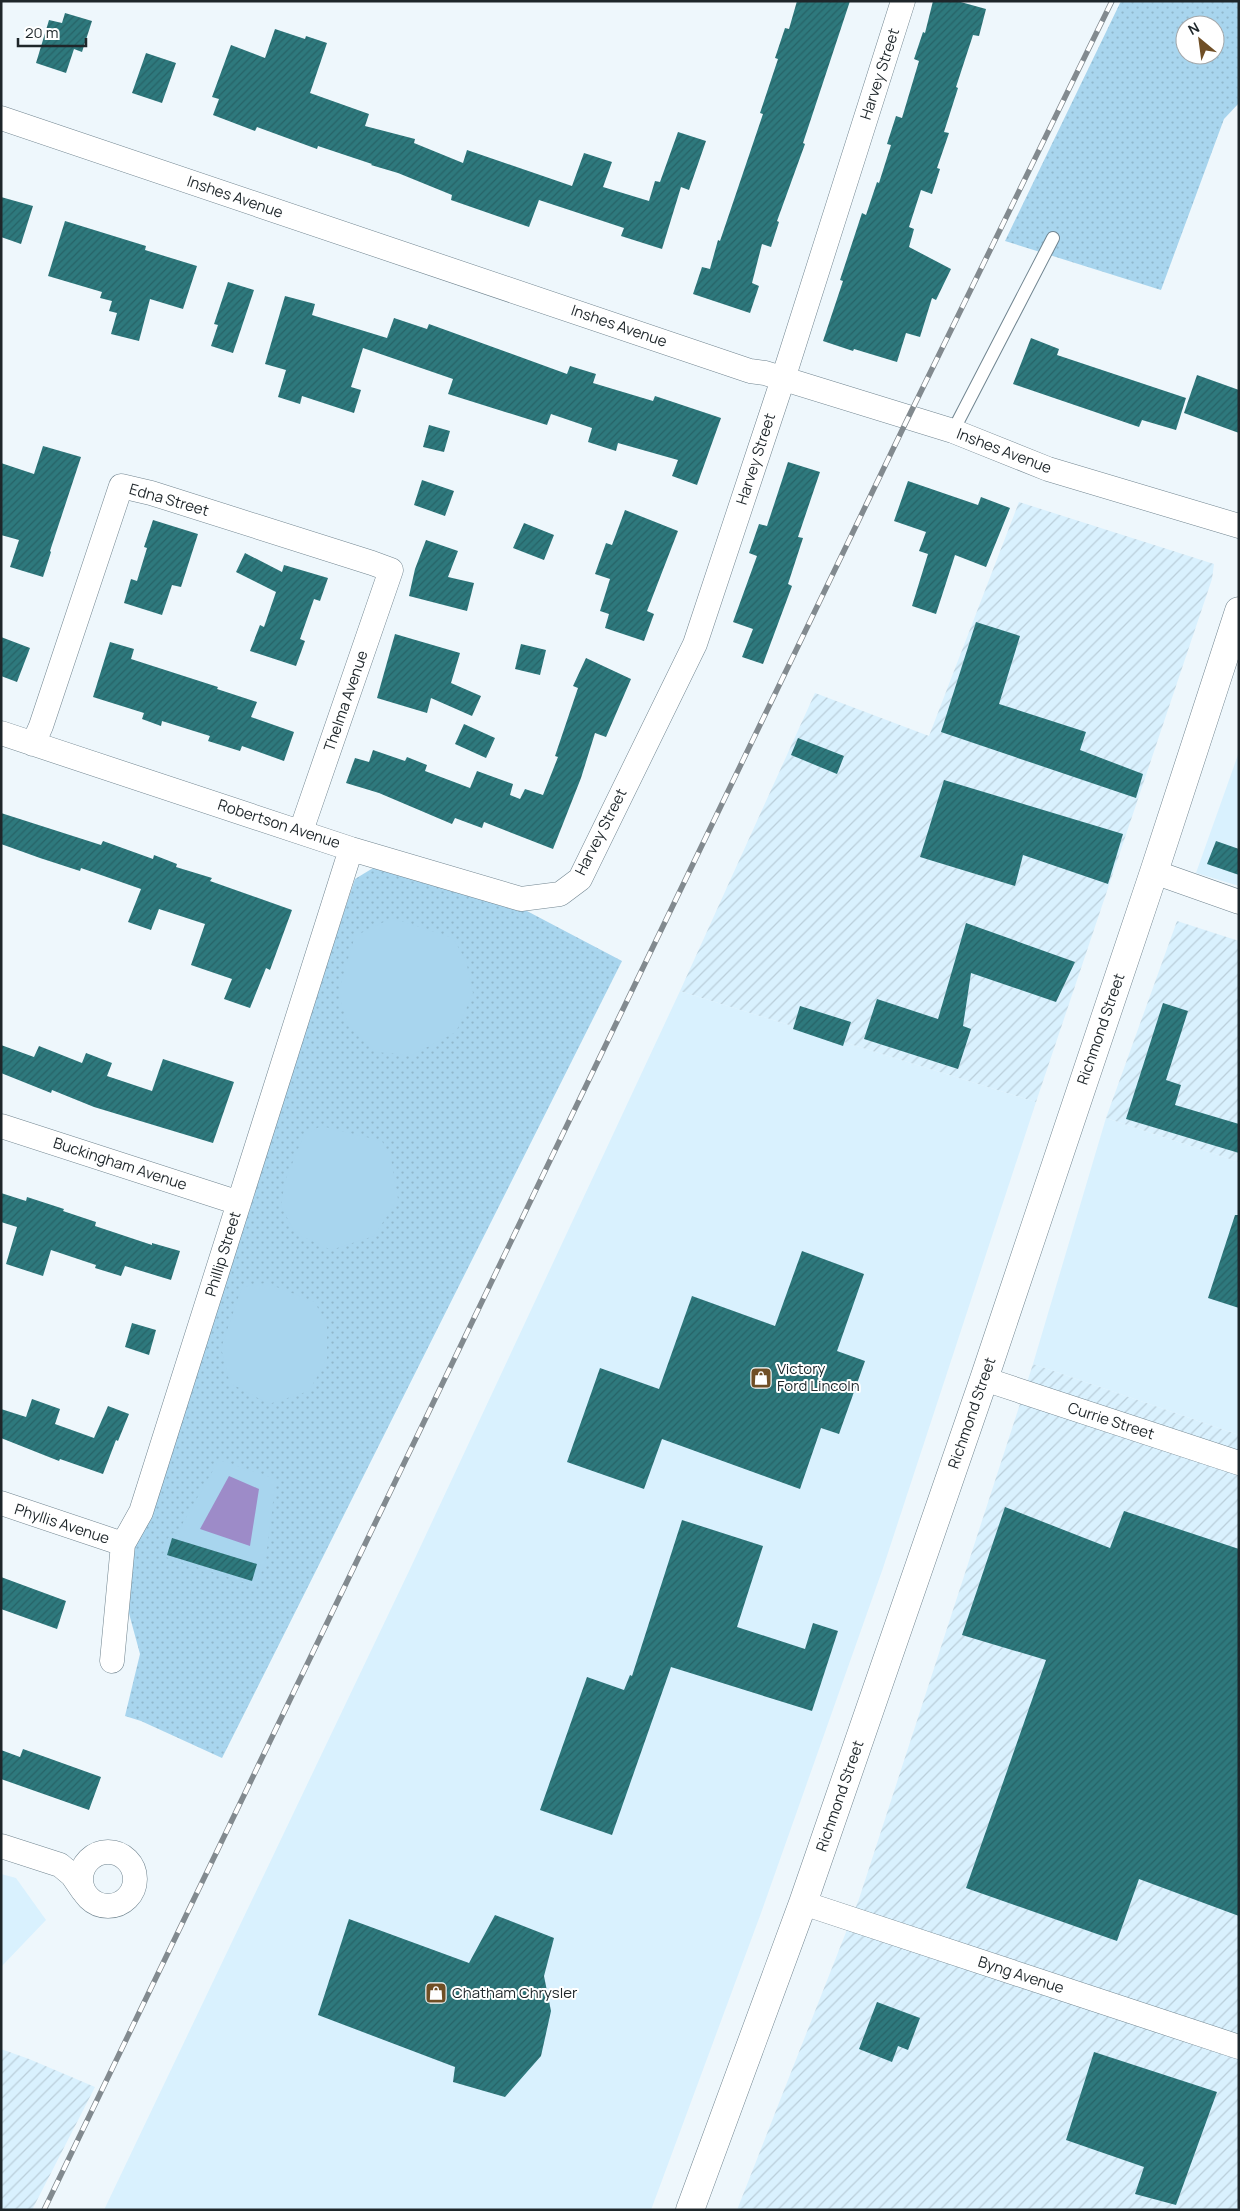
<svg xmlns="http://www.w3.org/2000/svg" width="1240" height="2211" font-family="Manrope,sans-serif">
  <style>
    .built { fill: #d9f1fe }
    .industrial { fill: url(#industrial-furrows) }
    .park { fill: url(#park-dots); fill-rule: evenodd }
    .garden { fill: #a8d5ee }
    .water { fill: #9d8bc8 }
    .building { fill: url(#building-hatch) }
    .lines { fill: none; stroke-linecap: round; stroke-linejoin: round }
    .service-casing { stroke: #718590; stroke-width: 14 }
    .minor-casing { stroke: #718590; stroke-width: 25 }
    .secondary-casing { stroke: #718590; stroke-width: 29 }
    .service { stroke: #fff; stroke-width: 12 }
    .minor { stroke: #fff; stroke-width: 24 }
    .secondary { stroke: #fff; stroke-width: 28 }
    .rail-casing { stroke: #828a8f; stroke-width: 5.5 }
    .rail { stroke: #fff; stroke-width: 4; stroke-dasharray: 11; stroke-linecap: butt }
    .labels { text-anchor: middle; stroke-width: 4; stroke-linejoin: round; paint-order: stroke }
    .street-label { font-size: 15px; fill: #1e262a; stroke: #fff }
    .poi-label { font-size: 15px; fill: #1e262a; stroke: #fff; text-anchor: start }
  </style>
  <defs>
    <pattern id="industrial-furrows" width="10" height="10" patternUnits="userSpaceOnUse" patternTransform="scale(1.25)"><rect width="10" height="10" fill="#d9f1fe"/><path d="M-1 1l2-2M0 10L10 0M9 11l2-2" fill="none" stroke="#baceda"/></pattern>
    <pattern id="park-dots" width="8" height="8" patternUnits="userSpaceOnUse" patternTransform="scale(1.25)"><rect width="8" height="8" fill="#a8d5ee"/><path d="M2 2h.1M6 6h.1" fill="none" stroke="#90b7cc" stroke-width="1.8" stroke-linecap="round"/></pattern>
    <pattern id="building-hatch" width="6" height="6" patternUnits="userSpaceOnUse" patternTransform="scale(1.25)"><rect width="6" height="6" fill="#2e797d"/><path d="M-1 1l2-2M0 6l6-6M5 7l2-2" fill="none" stroke="#276367"/></pattern>
  </defs>
  <rect width="100%" height="100%" fill="#eef7fc"/>
  <path class="built" d="M 1239,752 L 1239,886 L 1196,873 Z
    M 680,991 L 1036,1102 L 883,1568 L 761,1913 L 651,2210 L 104,2210 L 410,1569 Z
    M 1106,1118 L 1239,1162 L 1239,1435 L 1033,1364 Z
    M 1,1874 L 16,1878 L 46,1920 L 1,1967 Z"/>
  <path class="industrial" d="M 1019,502 L 1214,564 L 1212,579 L 1036,1102 L 680,991 L 815,693 L 929,736 Z
    M 1177,921 L 1239,941 L 1239,1162 L 1106,1118 Z
    M 1033,1364 L 1239,1435 L 1239,2210 L 737,2210 L 859,1899 Z
    M 1,2049 L 29,2059 L 95,2087 L 32,2210 L 1,2210 Z"/>
  <path class="park" d="M 1121,1 L 1239,1 L 1239,103 L 1224,119 L 1161,290 L 1005,241 ZM 1185,25 L 1215,25 L 1215,55 L 1185,55 Z
    M 378,865 L 525,910 L 622,961 L 222,1758 L 141,1721 L 125,1716 L 140,1654 L 124,1595 L 127,1558 L 355,879 Z"/>
  <path class="garden" d="M 392,918 L 453,938 L 466,961 L 473,993 L 456,1032 L 412,1055 L 375,1052 L 349,1027 L 338,993 L 355,936 Z
    M 321,1126 L 382,1141 L 391,1159 L 398,1199 L 374,1236 L 331,1250 L 295,1233 L 281,1206 L 285,1181 L 304,1135 Z
    M 266,1283 L 315,1302 L 327,1327 L 327,1359 L 309,1391 L 269,1404 L 230,1383 L 221,1348 L 242,1287 Z
    M 219,1460 L 276,1479 L 265,1564 L 255,1586 L 163,1556 L 168,1538 L 176,1535 Z"/>
  <path class="water" d="M 229,1476 L 259,1489 L 250,1546 L 200,1529 Z"/>
  <path class="building" d="M 797,1 L 850,1 L 803,143 L 805,144 L 777,221 L 779,222 L 771,247 L 762,244 L 752,283 L 759,286 L 750,313 L 693,294 L 702,267 L 710,269 L 718,240 L 720,241 L 763,114 L 760,113 L 778,59 L 775,58 L 785,28 L 789,29 Z
    M 933,1 L 957,1 L 986,9 L 979,36 L 973,35 L 956,87 L 958,88 L 944,132 L 949,133 L 937,168 L 940,169 L 932,194 L 921,190 L 909,227 L 914,229 L 909,247 L 951,269 L 936,300 L 932,298 L 920,337 L 906,333 L 897,362 L 854,349 L 853,351 L 823,341 L 843,281 L 840,280 L 862,213 L 866,215 L 877,182 L 879,183 L 891,145 L 887,144 L 896,116 L 902,118 L 919,61 L 914,59 L 923,32 L 925,33 Z
    M 65,13 L 92,21 L 82,52 L 74,49 L 66,73 L 36,63 L 49,20 L 62,23 Z
    M 275,29 L 305,39 L 306,36 L 327,43 L 310,93 L 369,114 L 365,126 L 415,139 L 414,143 L 463,163 L 467,150 L 572,186 L 584,153 L 612,162 L 603,187 L 649,201 L 655,181 L 660,182 L 678,132 L 706,141 L 689,190 L 681,187 L 662,249 L 621,236 L 624,228 L 539,200 L 529,227 L 451,200 L 452,195 L 398,173 L 371,165 L 372,164 L 318,146 L 317,149 L 257,127 L 255,131 L 213,115 L 219,99 L 212,97 L 231,45 L 265,58 Z
    M 146,53 L 176,63 L 162,103 L 132,93 Z
    M 1,197 L 33,206 L 21,244 L 1,237 Z
    M 65,221 L 146,246 L 145,250 L 197,266 L 183,309 L 150,299 L 139,341 L 111,334 L 117,313 L 109,311 L 112,301 L 100,298 L 102,292 L 48,276 Z
    M 228,282 L 254,290 L 233,353 L 211,346 L 218,325 L 214,324 Z
    M 285,296 L 315,304 L 312,315 L 387,338 L 394,318 L 427,329 L 429,324 L 567,374 L 570,366 L 596,374 L 593,383 L 653,401 L 655,396 L 721,418 L 697,485 L 672,476 L 678,460 L 618,443 L 616,451 L 588,442 L 592,428 L 551,414 L 547,425 L 448,394 L 453,379 L 363,348 L 351,387 L 361,390 L 354,413 L 302,396 L 300,404 L 278,397 L 286,370 L 265,364 Z
    M 1031,338 L 1059,349 L 1057,355 L 1186,398 L 1176,430 L 1142,420 L 1139,427 L 1013,384 Z
    M 1197,375 L 1239,390 L 1239,433 L 1184,413 Z
    M 429,425 L 450,431 L 444,452 L 423,447 Z
    M 43,446 L 81,457 L 50,551 L 51,552 L 43,577 L 10,567 L 19,540 L 1,535 L 1,463 L 34,474 Z
    M 788,462 L 820,472 L 798,537 L 803,538 L 788,584 L 792,586 L 763,664 L 742,657 L 753,629 L 733,622 L 757,556 L 749,553 L 759,524 L 767,526 Z
    M 422,480 L 454,491 L 445,516 L 414,505 Z
    M 908,481 L 978,505 L 981,497 L 1010,508 L 986,567 L 955,555 L 936,614 L 912,606 L 928,554 L 919,551 L 926,532 L 894,521 Z
    M 625,510 L 678,531 L 647,611 L 654,614 L 644,641 L 605,628 L 609,614 L 600,611 L 610,579 L 595,574 L 606,543 L 612,545 Z
    M 153,520 L 198,534 L 181,587 L 172,585 L 162,615 L 124,603 L 131,579 L 137,581 L 147,548 L 144,547 Z
    M 524,523 L 554,535 L 544,560 L 513,548 Z
    M 426,540 L 458,551 L 448,577 L 474,583 L 467,611 L 409,596 L 415,569 Z
    M 245,553 L 282,572 L 284,565 L 328,578 L 320,601 L 314,599 L 300,639 L 305,641 L 296,666 L 250,651 L 260,625 L 264,627 L 276,592 L 236,572 Z
    M 976,622 L 1020,636 L 999,704 L 1086,732 L 1080,750 L 1143,774 L 1136,798 L 941,732 Z
    M 395,634 L 460,653 L 451,683 L 481,696 L 472,716 L 431,698 L 427,713 L 377,698 Z
    M 1,637 L 30,648 L 17,682 L 1,676 Z
    M 110,642 L 134,649 L 131,659 L 218,687 L 217,689 L 257,702 L 251,717 L 294,732 L 284,761 L 242,746 L 240,751 L 208,741 L 210,736 L 162,721 L 161,726 L 142,719 L 144,713 L 93,697 Z
    M 521,644 L 546,650 L 540,675 L 515,669 Z
    M 586,658 L 631,679 L 606,737 L 595,733 L 581,778 L 553,849 L 484,822 L 482,828 L 455,818 L 452,824 L 379,793 L 346,783 L 355,758 L 369,762 L 373,750 L 405,761 L 407,757 L 427,765 L 425,771 L 470,788 L 477,771 L 513,784 L 510,795 L 520,799 L 525,789 L 543,795 L 558,757 L 555,756 L 578,688 L 573,686 Z
    M 464,724 L 495,738 L 486,758 L 455,744 Z
    M 798,738 L 844,756 L 837,774 L 791,755 Z
    M 944,780 L 1123,834 L 1108,884 L 1023,855 L 1015,886 L 920,857 Z
    M 1,813 L 101,845 L 103,841 L 153,859 L 154,855 L 177,864 L 176,867 L 212,878 L 210,881 L 292,910 L 270,970 L 266,968 L 250,1008 L 224,999 L 232,979 L 191,965 L 205,924 L 159,909 L 151,930 L 128,922 L 141,889 L 81,868 L 80,871 L 40,858 L 1,844 Z
    M 1216,841 L 1239,849 L 1239,875 L 1207,864 Z
    M 966,923 L 1075,962 L 1056,1002 L 971,973 L 963,1026 L 971,1029 L 958,1069 L 864,1039 L 877,999 L 938,1019 Z
    M 1163,1003 L 1188,1011 L 1166,1080 L 1181,1085 L 1175,1105 L 1239,1124 L 1239,1153 L 1126,1119 Z
    M 800,1006 L 851,1022 L 843,1046 L 793,1029 Z
    M 1,1045 L 34,1057 L 39,1046 L 82,1063 L 86,1053 L 112,1063 L 107,1076 L 152,1091 L 163,1059 L 234,1082 L 213,1143 L 94,1107 L 52,1090 L 51,1093 L 1,1073 Z
    M 1,1193 L 26,1201 L 27,1197 L 64,1209 L 63,1211 L 96,1222 L 95,1226 L 152,1245 L 152,1243 L 180,1251 L 171,1280 L 125,1266 L 121,1276 L 95,1268 L 96,1265 L 51,1250 L 43,1276 L 6,1264 L 17,1227 L 1,1222 Z
    M 1235,1215 L 1239,1215 L 1239,1308 L 1208,1298 Z
    M 802,1251 L 864,1274 L 837,1351 L 865,1361 L 839,1434 L 821,1428 L 800,1489 L 662,1439 L 644,1489 L 567,1462 L 600,1368 L 659,1389 L 692,1296 L 775,1326 Z
    M 132,1323 L 156,1330 L 149,1355 L 125,1347 Z
    M 32,1399 L 60,1409 L 55,1424 L 94,1438 L 108,1406 L 129,1414 L 118,1441 L 116,1440 L 103,1474 L 60,1459 L 59,1461 L 1,1438 L 1,1409 L 26,1417 Z
    M 1005,1507 L 1110,1548 L 1124,1511 L 1239,1549 L 1239,1916 L 1139,1879 L 1117,1941 L 966,1888 L 1046,1660 L 962,1635 Z
    M 682,1520 L 763,1546 L 737,1627 L 805,1649 L 813,1623 L 838,1631 L 812,1711 L 671,1667 L 612,1835 L 540,1810 L 587,1677 L 624,1690 L 630,1675 L 632,1676 Z
    M 172,1538 L 257,1564 L 252,1581 L 167,1555 Z
    M 1,1577 L 66,1601 L 57,1629 L 1,1609 Z
    M 23,1749 L 101,1777 L 89,1810 L 1,1779 L 1,1750 L 20,1757 Z
    M 495,1915 L 554,1938 L 544,1976 L 551,2011 L 541,2056 L 505,2097 L 453,2082 L 455,2067 L 318,2015 L 349,1919 L 469,1963 Z
    M 877,2002 L 920,2018 L 908,2050 L 898,2046 L 892,2062 L 859,2049 Z
    M 1094,2052 L 1217,2092 L 1176,2205 L 1135,2194 L 1144,2167 L 1066,2140 Z"/>
  <g class="lines">
    <g class="service-casing">
      <path id="service" d="M 953,431 L 1053,238"/>
    </g>
    <g class="minor-casing">
      <path id="minor" d="M 1,118 L 750,371 L 765,373 L 953,431 L 1048,469 L 1239,526
        M 1,733 L 351,849 L 521,899 L 560,894 L 580,879 L 695,644 L 783,379 L 903,1
        M 33,744 L 41,726 L 121,486 L 151,493 L 372,563 L 391,570 L 301,831
        M 1154,872 L 1239,902
        M 1,1126 L 239,1203
        M 984,1379 L 1239,1463
        M 1,1503 L 123,1544
        M 112,1661 L 123,1544 L 141,1512 L 351,849
        M 1,1846 L 60,1865 L 72,1875 L 83,1891
        M81 1879a27 27 0 1 1 54 0a27 27 0 1 1-54 0Z
        M 803,1903 L 1239,2047"/>
    </g>
    <g class="secondary-casing">
      <path id="secondary" d="M 690,2210 L 803,1903 L 984,1379 L 1154,872 L 1239,611"/>
    </g>
    <use href="#service" class="service"/>
    <use href="#minor" class="minor"/>
    <use href="#secondary" class="secondary"/>
    <g class="rail-casing">
      <path id="rail" d="M 44,2210 L 908,418 L 1112,1"/>
    </g>
    <use href="#rail" class="rail"/>
  </g>
  <defs>
    <g id="shop-square" transform="scale(1.125)"><rect x="-9" y="-9" width="18" height="18" rx="4" fill="#704f26" stroke="#fff"/><path d="M-5-2.5h2.3a2.7 3.5 0 0 1 5.4 0H5L5.5 6h-11ZM-1.5-2.5h3a1.5 2.3 0 0 0-3 0Z" fill="#fff"/></g>
  </defs>
  <g fill-rule="evenodd">
    <use href="#shop-square" x="761" y="1378"/>
    <use href="#shop-square" x="436" y="1993"/>
  </g>
  <g class="labels">
    <g class="street-label">
      <text transform="translate(880 74) rotate(-72)" y="5">Harvey Street</text>
      <text transform="translate(235 197) rotate(19)" y="5">Inshes Avenue</text>
      <text transform="translate(619 326) rotate(19)" y="5">Inshes Avenue</text>
      <text transform="translate(1004 451) rotate(21)" y="5">Inshes Avenue</text>
      <text transform="translate(756 459) rotate(-72)" y="5">Harvey Street</text>
      <text transform="translate(169 500) rotate(16)" y="5">Edna Street</text>
      <text transform="translate(346 701) rotate(-71)" y="5">Thelma Avenue</text>
      <text transform="translate(279 824) rotate(18)" y="5">Robertson Avenue</text>
      <text transform="translate(601 832) rotate(-63)" y="5">Harvey Street</text>
      <text transform="translate(1101 1029) rotate(-71)" y="5">Richmond Street</text>
      <text transform="translate(120 1164) rotate(18)" y="5">Buckingham Avenue</text>
      <text transform="translate(223 1254) rotate(-73)" y="5">Phillip Street</text>
      <text transform="translate(972 1413) rotate(-71)" y="5">Richmond Street</text>
      <text transform="translate(1111 1421) rotate(18)" y="5">Currie Street</text>
      <text transform="translate(62 1524) rotate(18)" y="5">Phyllis Avenue</text>
      <text transform="translate(840 1796) rotate(-71)" y="5">Richmond Street</text>
      <text transform="translate(1021 1975) rotate(18)" y="5">Byng Avenue</text>
    </g>
    <g class="poi-label">
      <text x="777" y="1374">Victory<tspan x="777" dy="17">Ford Lincoln</tspan></text>
      <text x="452" y="1998">Chatham Chrysler</text>
    </g>
  </g>
  <rect width="1240" height="2211" fill="none" stroke="#1e262a" stroke-width="5"/>
  <g transform="translate(1200 40) rotate(331)"><circle r="24" fill="#ffffff" stroke="#a5a8aa"/>
  <path d="M0-4L9 19L0 12L-9 19Z" fill="#704f26"/>
  <text y="-8" font-size="14" font-weight="bold" text-anchor="middle" fill="#1e262a">N</text>
  </g>
  <path d="M18 38v8h68v-8" fill="none" stroke="#1e262a" stroke-width="2.5"/>
  <text x="25" y="38" font-size="15" fill="#1e262a" stroke="#ffffff" stroke-width="4" paint-order="stroke">20 m</text>
</svg>
